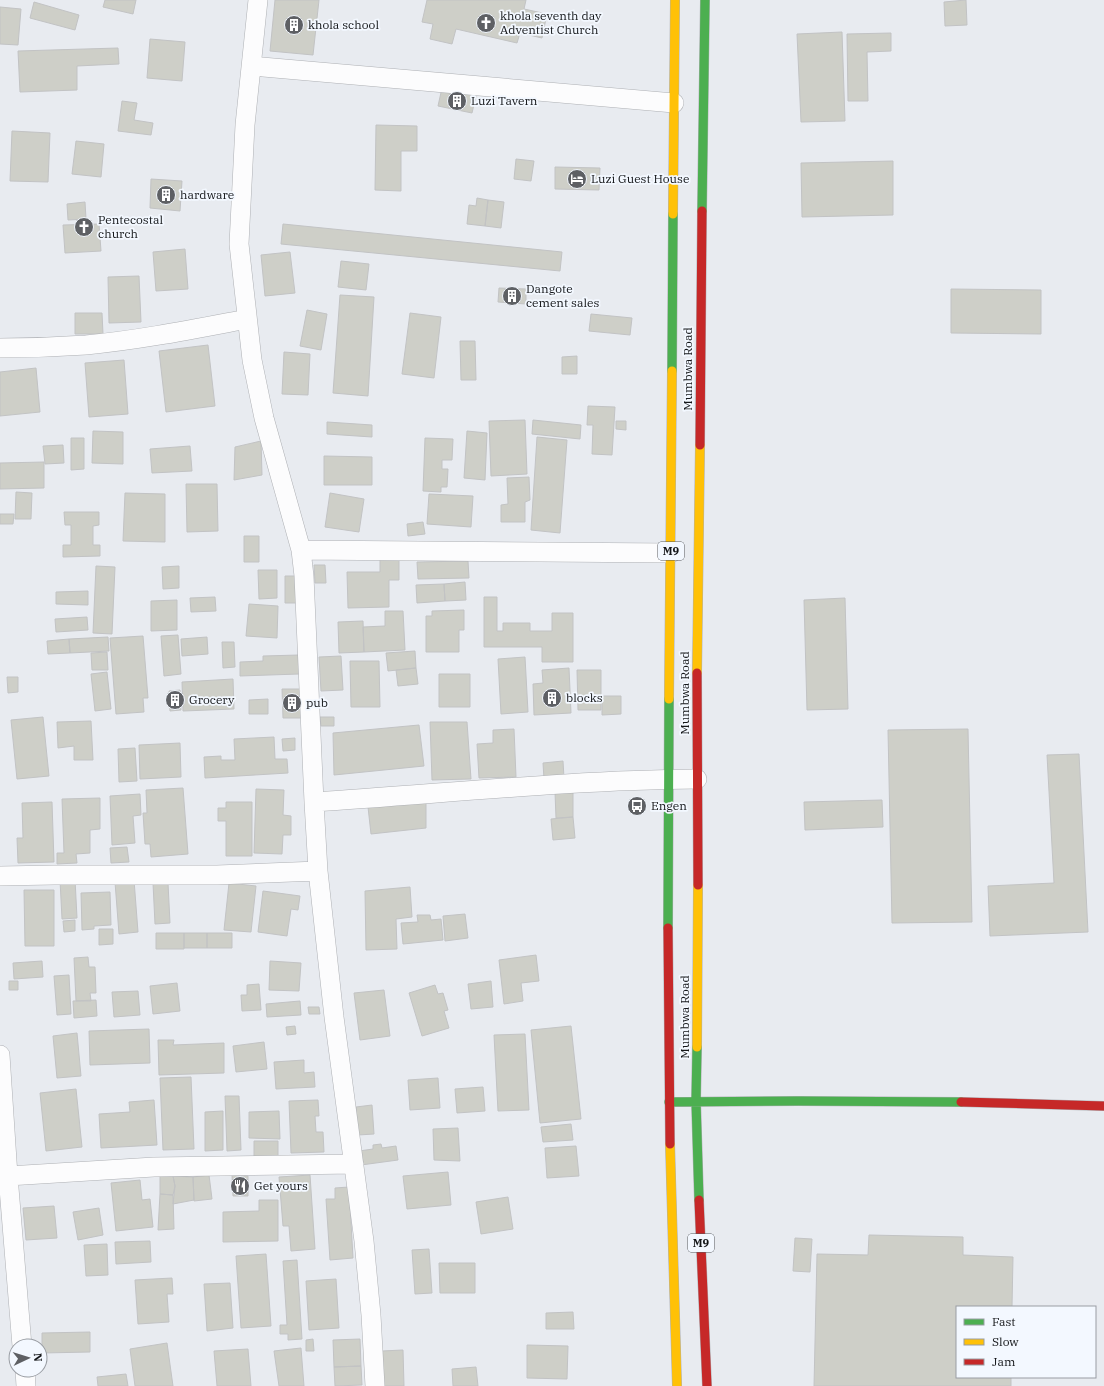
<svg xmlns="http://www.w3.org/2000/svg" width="1104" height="1386" font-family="'IBM Plex Serif',serif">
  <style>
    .building { fill: #cecfc8; stroke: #c2c3c4 }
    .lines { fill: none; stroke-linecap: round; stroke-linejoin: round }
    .street-casing { stroke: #aeb0b4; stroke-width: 20 }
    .fast-casing { stroke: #aeb0b4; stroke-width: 10 }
    .slow-casing { stroke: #aeb0b4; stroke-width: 10 }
    .jam-casing { stroke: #aeb0b4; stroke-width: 10 }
    .street { stroke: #fcfcfd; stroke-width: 19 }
    .fast { stroke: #4caf50; stroke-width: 9 }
    .slow { stroke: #ffc107; stroke-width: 9 }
    .jam { stroke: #c62828; stroke-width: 9 }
    .labels { text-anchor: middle; stroke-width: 3.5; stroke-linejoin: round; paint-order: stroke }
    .shield { fill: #f3f8ff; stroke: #56595d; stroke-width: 1 }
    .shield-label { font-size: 11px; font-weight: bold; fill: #131518 }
    .poi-label { font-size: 12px; fill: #131518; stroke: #f3f8ff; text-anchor: start }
    .street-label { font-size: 12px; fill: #131518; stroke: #f3f8ff }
  </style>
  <rect width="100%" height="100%" fill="#e8ebf0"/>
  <path class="building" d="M 105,0 L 136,0 L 133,14 L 103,7 Z
    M 275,0 L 319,0 L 313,55 L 270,51 Z
    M 427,0 L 526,0 L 524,9 L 547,14 L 542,38 L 520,33 L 517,43 L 456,29 L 452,44 L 430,39 L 433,24 L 422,22 Z
    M 966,0 L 967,25 L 945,26 L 944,2 Z
    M 34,2 L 79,15 L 75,30 L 30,18 Z
    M 0,7 L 21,9 L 18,45 L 0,44 Z
    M 842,32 L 845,121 L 801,122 L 797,34 Z
    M 891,33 L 891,51 L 867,52 L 868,101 L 848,101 L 847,34 Z
    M 150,39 L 185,42 L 182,81 L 147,78 Z
    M 118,48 L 119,64 L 77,66 L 77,90 L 20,92 L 18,51 Z
    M 442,88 L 476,96 L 472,113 L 438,106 Z
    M 122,101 L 137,103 L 134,120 L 153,123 L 151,135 L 118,131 Z
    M 376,125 L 417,126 L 417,151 L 401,151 L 401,191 L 375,190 Z
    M 12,131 L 50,133 L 48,182 L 10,181 Z
    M 76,141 L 104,144 L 101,177 L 72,174 Z
    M 516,159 L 534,161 L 531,181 L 514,179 Z
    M 893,161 L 893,215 L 802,217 L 801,163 Z
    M 555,167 L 600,168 L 599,190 L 555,189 Z
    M 151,179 L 182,181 L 180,211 L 150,208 Z
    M 477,198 L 488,200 L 485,226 L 467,224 L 469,205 L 476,206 Z
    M 488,200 L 504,202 L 501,228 L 485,226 Z
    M 85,202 L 86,219 L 68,220 L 67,204 Z
    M 99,224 L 101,251 L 65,253 L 63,225 Z
    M 283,224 L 562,252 L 560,271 L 281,244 Z
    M 185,249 L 188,289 L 156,291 L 153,252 Z
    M 290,252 L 295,293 L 265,296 L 261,255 Z
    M 341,261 L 369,264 L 366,290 L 338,287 Z
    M 139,276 L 141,322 L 109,323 L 108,277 Z
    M 499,288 L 526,289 L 526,304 L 498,302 Z
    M 951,289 L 1041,290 L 1041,334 L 951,333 Z
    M 340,295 L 374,297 L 368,396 L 333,393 Z
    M 307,310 L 327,314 L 321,350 L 300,346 Z
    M 75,313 L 102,313 L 103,334 L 75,334 Z
    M 410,313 L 441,317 L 434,378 L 402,374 Z
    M 591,314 L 632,318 L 630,335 L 589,331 Z
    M 460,341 L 475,341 L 476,380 L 461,380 Z
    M 208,345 L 215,406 L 166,412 L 159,351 Z
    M 284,352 L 310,354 L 308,395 L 282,394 Z
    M 577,356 L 577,374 L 562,374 L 562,357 Z
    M 124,360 L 128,414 L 89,417 L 85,363 Z
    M 36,368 L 40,412 L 0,416 L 0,372 Z
    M 588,406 L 615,407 L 612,455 L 592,454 L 593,425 L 587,425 Z
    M 525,420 L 527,474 L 491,476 L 489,421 Z
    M 533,420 L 581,425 L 580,439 L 532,434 Z
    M 616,421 L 626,421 L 626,430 L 616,429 Z
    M 327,422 L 372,425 L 372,437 L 327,434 Z
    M 93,431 L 123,432 L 123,464 L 92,463 Z
    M 467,431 L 487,433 L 485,480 L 464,478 Z
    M 537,437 L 567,440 L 560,533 L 531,530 Z
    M 71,438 L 84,438 L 84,469 L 71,470 Z
    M 425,438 L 453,439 L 452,460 L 442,460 L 442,469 L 448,469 L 447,487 L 441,487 L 441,492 L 423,491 Z
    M 261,441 L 262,475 L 234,480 L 235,447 Z
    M 63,445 L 64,463 L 45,464 L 43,446 Z
    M 190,446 L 192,471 L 152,473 L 150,449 Z
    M 324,456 L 372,457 L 372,485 L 324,485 Z
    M 44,462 L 44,488 L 0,489 L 0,463 Z
    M 529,477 L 530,500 L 525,502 L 525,522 L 501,522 L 501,505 L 508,504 L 507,478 Z
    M 186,484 L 217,484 L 218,531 L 187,532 Z
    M 16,492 L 32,493 L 31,519 L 15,519 Z
    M 125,493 L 165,494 L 165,542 L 123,541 Z
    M 330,493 L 364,499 L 359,532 L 325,527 Z
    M 429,494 L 473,496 L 471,527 L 427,524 Z
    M 64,512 L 99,512 L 99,525 L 93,526 L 93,545 L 100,545 L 100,556 L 63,557 L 63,545 L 71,545 L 71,525 L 65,525 Z
    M 0,514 L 14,514 L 13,524 L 0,524 Z
    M 423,522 L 425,534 L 408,536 L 407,524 Z
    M 244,536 L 259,536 L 259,562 L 244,562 Z
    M 380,557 L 399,560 L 399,580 L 389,580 L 389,607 L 348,608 L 347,572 L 380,572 Z
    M 468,561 L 469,578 L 418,579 L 417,562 Z
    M 314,565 L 325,565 L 326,583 L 315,583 Z
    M 96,566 L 115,567 L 112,634 L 93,633 Z
    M 179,566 L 179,588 L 163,589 L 162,567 Z
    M 258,570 L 277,570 L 277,598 L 259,599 Z
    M 285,576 L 299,576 L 299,603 L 285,603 Z
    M 465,582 L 466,600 L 445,601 L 444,584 Z
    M 444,584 L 445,601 L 417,603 L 416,585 Z
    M 88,591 L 88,605 L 56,604 L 56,592 Z
    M 215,597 L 216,611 L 191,612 L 190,598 Z
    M 484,597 L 497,597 L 497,631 L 503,631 L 503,623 L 530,623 L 530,631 L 552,631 L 552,613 L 573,613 L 573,662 L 542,662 L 542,647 L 484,647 Z
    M 845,598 L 848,709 L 807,710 L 804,600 Z
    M 177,600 L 177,630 L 151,631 L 151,601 Z
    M 249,604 L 278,606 L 277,638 L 246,636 Z
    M 464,610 L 464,630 L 459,630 L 459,652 L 426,652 L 426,616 L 432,616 L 432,611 Z
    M 385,611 L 403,611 L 405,650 L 364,652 L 363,627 L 385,626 Z
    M 87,617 L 88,630 L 56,632 L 55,619 Z
    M 363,621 L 364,652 L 339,653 L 338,622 Z
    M 178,635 L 181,674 L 164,676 L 161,636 Z
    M 143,636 L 148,698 L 143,698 L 144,712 L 116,714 L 110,638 Z
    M 108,637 L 109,651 L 70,653 L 69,639 Z
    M 207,637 L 208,654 L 182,656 L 181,639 Z
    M 69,639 L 70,653 L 48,654 L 47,641 Z
    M 222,642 L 234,642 L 235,667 L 223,668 Z
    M 415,651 L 416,668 L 388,671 L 386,653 Z
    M 107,652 L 108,670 L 92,670 L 91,653 Z
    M 299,655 L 299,674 L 240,676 L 240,662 L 263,661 L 263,656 Z
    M 341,656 L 343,690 L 321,691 L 319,657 Z
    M 525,657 L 528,712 L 501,714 L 498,659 Z
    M 350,661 L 379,661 L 380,707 L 351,707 Z
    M 416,668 L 418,684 L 398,686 L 396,670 Z
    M 569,668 L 571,713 L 534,715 L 533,684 L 543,683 L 542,670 Z
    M 577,670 L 601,670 L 601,710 L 578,710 Z
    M 107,672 L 111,709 L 95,711 L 91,674 Z
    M 439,674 L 470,674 L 470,707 L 439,707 Z
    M 7,677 L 18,677 L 18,692 L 8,693 Z
    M 233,679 L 234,709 L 183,711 L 182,682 Z
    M 282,689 L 301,689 L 301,718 L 283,718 Z
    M 180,690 L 181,710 L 170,711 L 169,691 Z
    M 602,696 L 621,696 L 621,714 L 602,715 Z
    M 268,699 L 268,714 L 249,714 L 249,700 Z
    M 43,717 L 49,776 L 17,779 L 11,720 Z
    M 320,717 L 334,717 L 334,726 L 321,726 Z
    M 91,721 L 93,760 L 74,760 L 74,746 L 58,748 L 57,722 Z
    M 430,722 L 467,722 L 471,779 L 432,780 Z
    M 419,725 L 424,766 L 334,775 L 333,733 Z
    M 514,729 L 516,777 L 479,778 L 477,744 L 493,743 L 493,730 Z
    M 968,729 L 972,922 L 892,923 L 888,730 Z
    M 274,737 L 275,759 L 287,759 L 288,773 L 205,778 L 204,757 L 221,756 L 221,760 L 235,760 L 234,739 Z
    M 295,738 L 295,750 L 283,751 L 282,739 Z
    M 180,743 L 181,777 L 140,779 L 139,745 Z
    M 135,748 L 137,781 L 119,782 L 118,749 Z
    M 1079,754 L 1088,932 L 990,936 L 988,886 L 1054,883 L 1047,755 Z
    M 563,761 L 564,778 L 544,779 L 543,763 Z
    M 183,788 L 188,854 L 151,857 L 150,844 L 145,844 L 143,813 L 147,813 L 146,790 Z
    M 256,789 L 284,790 L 283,815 L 291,816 L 291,835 L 283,835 L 282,854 L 254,853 Z
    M 573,791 L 573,817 L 556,818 L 555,792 Z
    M 140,794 L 141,815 L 133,816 L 135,843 L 112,845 L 110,796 Z
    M 100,798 L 100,829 L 90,830 L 90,853 L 76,854 L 77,863 L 57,864 L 57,853 L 64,853 L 62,799 Z
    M 882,800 L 883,827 L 805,830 L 804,802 Z
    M 52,802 L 54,862 L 18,863 L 17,838 L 23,838 L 22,803 Z
    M 226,802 L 252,802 L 252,856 L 226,856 L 226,821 L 218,821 L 218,808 L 226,808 Z
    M 426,802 L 426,828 L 371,834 L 368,807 Z
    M 573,817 L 575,838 L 553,840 L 551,819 Z
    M 127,847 L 129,862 L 111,863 L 110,848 Z
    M 75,879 L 77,918 L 62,919 L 60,880 Z
    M 134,880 L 138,932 L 119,934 L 115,882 Z
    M 153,883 L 168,883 L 170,923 L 155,924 Z
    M 229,883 L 256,886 L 251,932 L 224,930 Z
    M 410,887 L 412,917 L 396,919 L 397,949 L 366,950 L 365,891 Z
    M 24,890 L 54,890 L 54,946 L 25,946 Z
    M 263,891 L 300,896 L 298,910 L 291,909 L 287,936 L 258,932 Z
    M 110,892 L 111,925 L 94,926 L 94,929 L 82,930 L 81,893 Z
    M 465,914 L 468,938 L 445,941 L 443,916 Z
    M 417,915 L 430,915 L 431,920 L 441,919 L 443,940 L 403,944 L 401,923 L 418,922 Z
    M 75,920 L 75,931 L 64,932 L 63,921 Z
    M 99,929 L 113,929 L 113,944 L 99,945 Z
    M 156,933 L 184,933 L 184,949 L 156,949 Z
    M 184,933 L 207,933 L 207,948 L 184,948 Z
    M 207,933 L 232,933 L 232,948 L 207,948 Z
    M 536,955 L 539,981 L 521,983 L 523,1001 L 504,1004 L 499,960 Z
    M 88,957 L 89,967 L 95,967 L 96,993 L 90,993 L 91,1001 L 76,1001 L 74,958 Z
    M 42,961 L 43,977 L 14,979 L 13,963 Z
    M 270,961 L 301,963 L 299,991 L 269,990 Z
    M 69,975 L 71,1014 L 57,1015 L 54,976 Z
    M 9,981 L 18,981 L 18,990 L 9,990 Z
    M 491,981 L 493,1007 L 471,1009 L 468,984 Z
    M 177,983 L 180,1011 L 153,1014 L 150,986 Z
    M 259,984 L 261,1010 L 242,1011 L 241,995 L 247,995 L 247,985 Z
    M 435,985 L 438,994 L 443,993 L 448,1010 L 444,1011 L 449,1028 L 422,1036 L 409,993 Z
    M 384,990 L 390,1036 L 360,1040 L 354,993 Z
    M 138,991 L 140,1015 L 114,1017 L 112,992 Z
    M 96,1000 L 97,1016 L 74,1018 L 73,1001 Z
    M 300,1001 L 301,1015 L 267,1017 L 266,1004 Z
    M 308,1007 L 319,1007 L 320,1014 L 309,1014 Z
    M 295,1026 L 296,1034 L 287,1035 L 286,1027 Z
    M 571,1026 L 581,1119 L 540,1123 L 531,1030 Z
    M 149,1029 L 150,1063 L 90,1065 L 89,1031 Z
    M 77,1033 L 81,1076 L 57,1078 L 53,1036 Z
    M 525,1034 L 529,1110 L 498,1111 L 494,1035 Z
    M 158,1040 L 174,1040 L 173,1045 L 224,1043 L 224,1073 L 159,1075 Z
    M 264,1042 L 267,1069 L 236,1072 L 233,1046 Z
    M 304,1060 L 304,1073 L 314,1072 L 315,1087 L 276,1089 L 274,1062 Z
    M 191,1077 L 194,1149 L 163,1150 L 160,1078 Z
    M 438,1078 L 440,1108 L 410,1110 L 408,1080 Z
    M 483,1087 L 485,1111 L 457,1113 L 455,1089 Z
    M 76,1089 L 82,1147 L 46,1151 L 40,1093 Z
    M 225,1096 L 239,1096 L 241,1150 L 227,1151 Z
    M 154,1100 L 157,1145 L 101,1148 L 99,1114 L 130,1112 L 129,1102 Z
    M 318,1100 L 319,1116 L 315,1116 L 316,1132 L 323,1132 L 324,1152 L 291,1153 L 289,1101 Z
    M 372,1105 L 374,1134 L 358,1135 L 356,1107 Z
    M 223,1111 L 223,1150 L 205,1151 L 205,1112 Z
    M 279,1111 L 280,1139 L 249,1138 L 249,1112 Z
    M 571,1124 L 573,1140 L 543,1142 L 541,1127 Z
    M 458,1128 L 460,1161 L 434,1160 L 433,1129 Z
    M 254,1141 L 278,1141 L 278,1157 L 254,1157 Z
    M 381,1144 L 382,1148 L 396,1146 L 398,1160 L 361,1165 L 359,1151 L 373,1149 L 373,1145 Z
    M 576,1146 L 579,1176 L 547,1178 L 545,1148 Z
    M 448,1172 L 451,1205 L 407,1209 L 403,1176 Z
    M 209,1175 L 212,1199 L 194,1201 L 193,1177 Z
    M 232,1175 L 248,1176 L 248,1196 L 233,1196 Z
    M 310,1175 L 315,1249 L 291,1251 L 289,1226 L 283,1226 L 279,1177 Z
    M 160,1176 L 173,1176 L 175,1186 L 173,1195 L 160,1194 Z
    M 173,1176 L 193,1177 L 194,1200 L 173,1204 L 175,1186 Z
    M 140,1180 L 142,1200 L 150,1199 L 153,1227 L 116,1231 L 111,1183 Z
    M 349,1187 L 353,1258 L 330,1260 L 326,1199 L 335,1199 L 335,1188 Z
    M 160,1194 L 173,1195 L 174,1229 L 158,1230 Z
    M 508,1197 L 513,1229 L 481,1234 L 476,1202 Z
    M 259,1200 L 278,1200 L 278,1241 L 223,1242 L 223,1212 L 259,1211 Z
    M 54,1206 L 57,1238 L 26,1240 L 23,1208 Z
    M 99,1208 L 103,1235 L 78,1240 L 73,1212 Z
    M 869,1235 L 963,1237 L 963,1255 L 1013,1257 L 1012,1307 L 957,1307 L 957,1377 L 1011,1377 L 1011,1386 L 814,1386 L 817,1254 L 868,1255 Z
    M 795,1238 L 812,1239 L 810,1272 L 793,1271 Z
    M 150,1241 L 151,1262 L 116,1264 L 115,1242 Z
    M 107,1244 L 108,1275 L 86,1276 L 84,1245 Z
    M 429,1249 L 432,1293 L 415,1294 L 412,1250 Z
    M 266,1254 L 271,1326 L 241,1328 L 236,1256 Z
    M 297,1260 L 302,1339 L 288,1340 L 288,1334 L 280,1334 L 280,1325 L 287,1325 L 283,1261 Z
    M 439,1263 L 475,1263 L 475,1293 L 440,1293 Z
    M 172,1278 L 173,1294 L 167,1294 L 169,1322 L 138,1324 L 135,1280 Z
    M 336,1279 L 339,1328 L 309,1330 L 306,1281 Z
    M 230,1283 L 233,1328 L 207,1331 L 204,1284 Z
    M 573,1312 L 574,1329 L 546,1329 L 546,1313 Z
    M 90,1332 L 90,1352 L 42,1353 L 42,1333 Z
    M 313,1339 L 314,1351 L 306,1351 L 306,1340 Z
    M 360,1339 L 361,1366 L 334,1367 L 333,1340 Z
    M 167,1343 L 173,1386 L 135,1386 L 130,1349 Z
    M 527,1345 L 568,1346 L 567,1379 L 527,1378 Z
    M 301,1348 L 304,1386 L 279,1386 L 274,1351 Z
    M 248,1349 L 251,1386 L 217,1386 L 214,1351 Z
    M 403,1350 L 404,1386 L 382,1386 L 382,1351 Z
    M 361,1366 L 362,1385 L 335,1386 L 334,1367 Z
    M 476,1367 L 478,1386 L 453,1386 L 452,1369 Z
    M 126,1374 L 128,1386 L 98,1386 L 97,1377 Z"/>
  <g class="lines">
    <g class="street-casing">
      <path id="street" d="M 258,0 L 245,125 L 239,244 L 252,360 L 264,418 L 301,550 L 304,576 L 314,802 L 318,871 L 334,1017 L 364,1241 L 371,1315 L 375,1386
        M 252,66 L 674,103
        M 0,348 C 29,348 57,347 86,345 C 140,340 194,329 247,319
        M 301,550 L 671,553
        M 314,802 C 441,794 569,780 697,779
        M 0,876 L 54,875 L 217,875 L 318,871
        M 0,1055 L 8,1176 L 22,1346
        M 8,1176 L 154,1167 L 354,1164
        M 25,1370 L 26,1386"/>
    </g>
    <g class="fast-casing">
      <path id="fast" d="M 702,211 L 705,0
        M 672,371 L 673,214
        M 668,928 L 669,699
        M 697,1047 L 696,1101 L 699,1200
        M 669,1102 L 798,1101 L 961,1102"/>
    </g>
    <g class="slow-casing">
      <path id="slow" d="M 673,214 L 675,0
        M 697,673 L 700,445
        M 669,699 L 672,371
        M 697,1047 L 698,885
        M 670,1144 L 677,1386"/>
    </g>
    <g class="jam-casing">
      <path id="jam" d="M 700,445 L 702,211
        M 697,673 L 698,885
        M 668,928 L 670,1144
        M 961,1102 L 1104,1106
        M 699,1200 L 707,1386"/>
    </g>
    <use href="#street" class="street"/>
    <use href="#fast" class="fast"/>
    <use href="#slow" class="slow"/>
    <use href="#jam" class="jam"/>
  </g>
  <defs>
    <g id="church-disc" transform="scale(1)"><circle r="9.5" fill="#5e6064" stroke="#f3f8ff"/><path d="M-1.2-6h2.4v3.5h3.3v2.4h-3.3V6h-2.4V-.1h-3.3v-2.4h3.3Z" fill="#fff"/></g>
    <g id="building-disc" transform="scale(1)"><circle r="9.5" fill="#5e6064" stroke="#f3f8ff"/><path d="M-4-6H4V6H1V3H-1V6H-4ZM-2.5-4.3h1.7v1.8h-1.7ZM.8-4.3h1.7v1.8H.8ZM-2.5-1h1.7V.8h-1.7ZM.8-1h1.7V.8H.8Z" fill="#fff"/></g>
    <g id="hotel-disc" transform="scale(1)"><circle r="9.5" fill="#5e6064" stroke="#f3f8ff"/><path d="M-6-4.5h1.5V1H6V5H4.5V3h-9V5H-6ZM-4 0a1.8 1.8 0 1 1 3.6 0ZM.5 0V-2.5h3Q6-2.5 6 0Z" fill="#fff"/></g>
    <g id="bus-disc" transform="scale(1)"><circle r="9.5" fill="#5e6064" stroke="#f3f8ff"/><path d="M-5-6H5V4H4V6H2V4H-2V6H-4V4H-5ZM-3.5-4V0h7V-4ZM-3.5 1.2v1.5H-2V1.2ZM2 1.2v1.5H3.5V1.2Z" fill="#fff"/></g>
    <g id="restaurant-disc" transform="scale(1)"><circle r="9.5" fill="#5e6064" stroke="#f3f8ff"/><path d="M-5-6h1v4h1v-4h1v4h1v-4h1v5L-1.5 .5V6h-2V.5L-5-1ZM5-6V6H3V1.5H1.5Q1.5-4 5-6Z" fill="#fff"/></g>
  </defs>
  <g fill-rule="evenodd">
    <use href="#church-disc" x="486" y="23"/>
    <use href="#building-disc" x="294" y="25"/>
    <use href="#building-disc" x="457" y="101"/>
    <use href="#hotel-disc" x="577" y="179"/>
    <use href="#building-disc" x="166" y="195"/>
    <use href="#church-disc" x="84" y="227"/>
    <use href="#building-disc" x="512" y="296"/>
    <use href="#building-disc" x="552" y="698"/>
    <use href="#building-disc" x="175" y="700"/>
    <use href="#building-disc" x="292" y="703"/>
    <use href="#bus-disc" x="637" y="806"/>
    <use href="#restaurant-disc" x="240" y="1186"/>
  </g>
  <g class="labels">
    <g class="shield">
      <rect x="658" y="542" width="26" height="18" rx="3"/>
      <rect x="688" y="1234" width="26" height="18" rx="3"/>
    </g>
    <g class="shield-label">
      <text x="671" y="555">M9</text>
      <text x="701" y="1247">M9</text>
    </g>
    <g class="poi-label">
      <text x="500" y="20">khola seventh day<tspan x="500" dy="14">Adventist Church</tspan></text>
      <text x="308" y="29">khola school</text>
      <text x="471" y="105">Luzi Tavern</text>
      <text x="591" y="183">Luzi Guest House</text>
      <text x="180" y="199">hardware</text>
      <text x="98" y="224">Pentecostal<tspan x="98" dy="14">church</tspan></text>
      <text x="526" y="293">Dangote<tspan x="526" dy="14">cement sales</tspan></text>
      <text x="566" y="702">blocks</text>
      <text x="189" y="704">Grocery</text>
      <text x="306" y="707">pub</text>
      <text x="651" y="810">Engen</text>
      <text x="254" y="1190">Get yours</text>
    </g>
    <g class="street-label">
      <text transform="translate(688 369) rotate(-90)" y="4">Mumbwa Road</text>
      <text transform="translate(685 693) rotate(-90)" y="4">Mumbwa Road</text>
      <text transform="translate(685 1017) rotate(-90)" y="4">Mumbwa Road</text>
    </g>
  </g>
  <rect x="956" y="1306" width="140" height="72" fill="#f3f8ff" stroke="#999da3"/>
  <rect x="964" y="1319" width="20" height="6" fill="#4caf50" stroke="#999da3"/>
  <text x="992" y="1326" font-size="12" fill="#131518">Fast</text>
  <rect x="964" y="1339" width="20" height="6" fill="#ffc107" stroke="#999da3"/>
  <text x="992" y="1346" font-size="12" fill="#131518">Slow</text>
  <rect x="964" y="1359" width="20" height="6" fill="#c62828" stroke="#999da3"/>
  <text x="992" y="1366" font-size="12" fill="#131518">Jam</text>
  <g transform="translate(28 1358) rotate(86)"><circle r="19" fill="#f3f8ff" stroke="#999da3"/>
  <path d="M0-3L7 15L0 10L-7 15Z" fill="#5e6064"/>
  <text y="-6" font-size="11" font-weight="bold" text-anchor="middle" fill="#131518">N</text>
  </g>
</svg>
